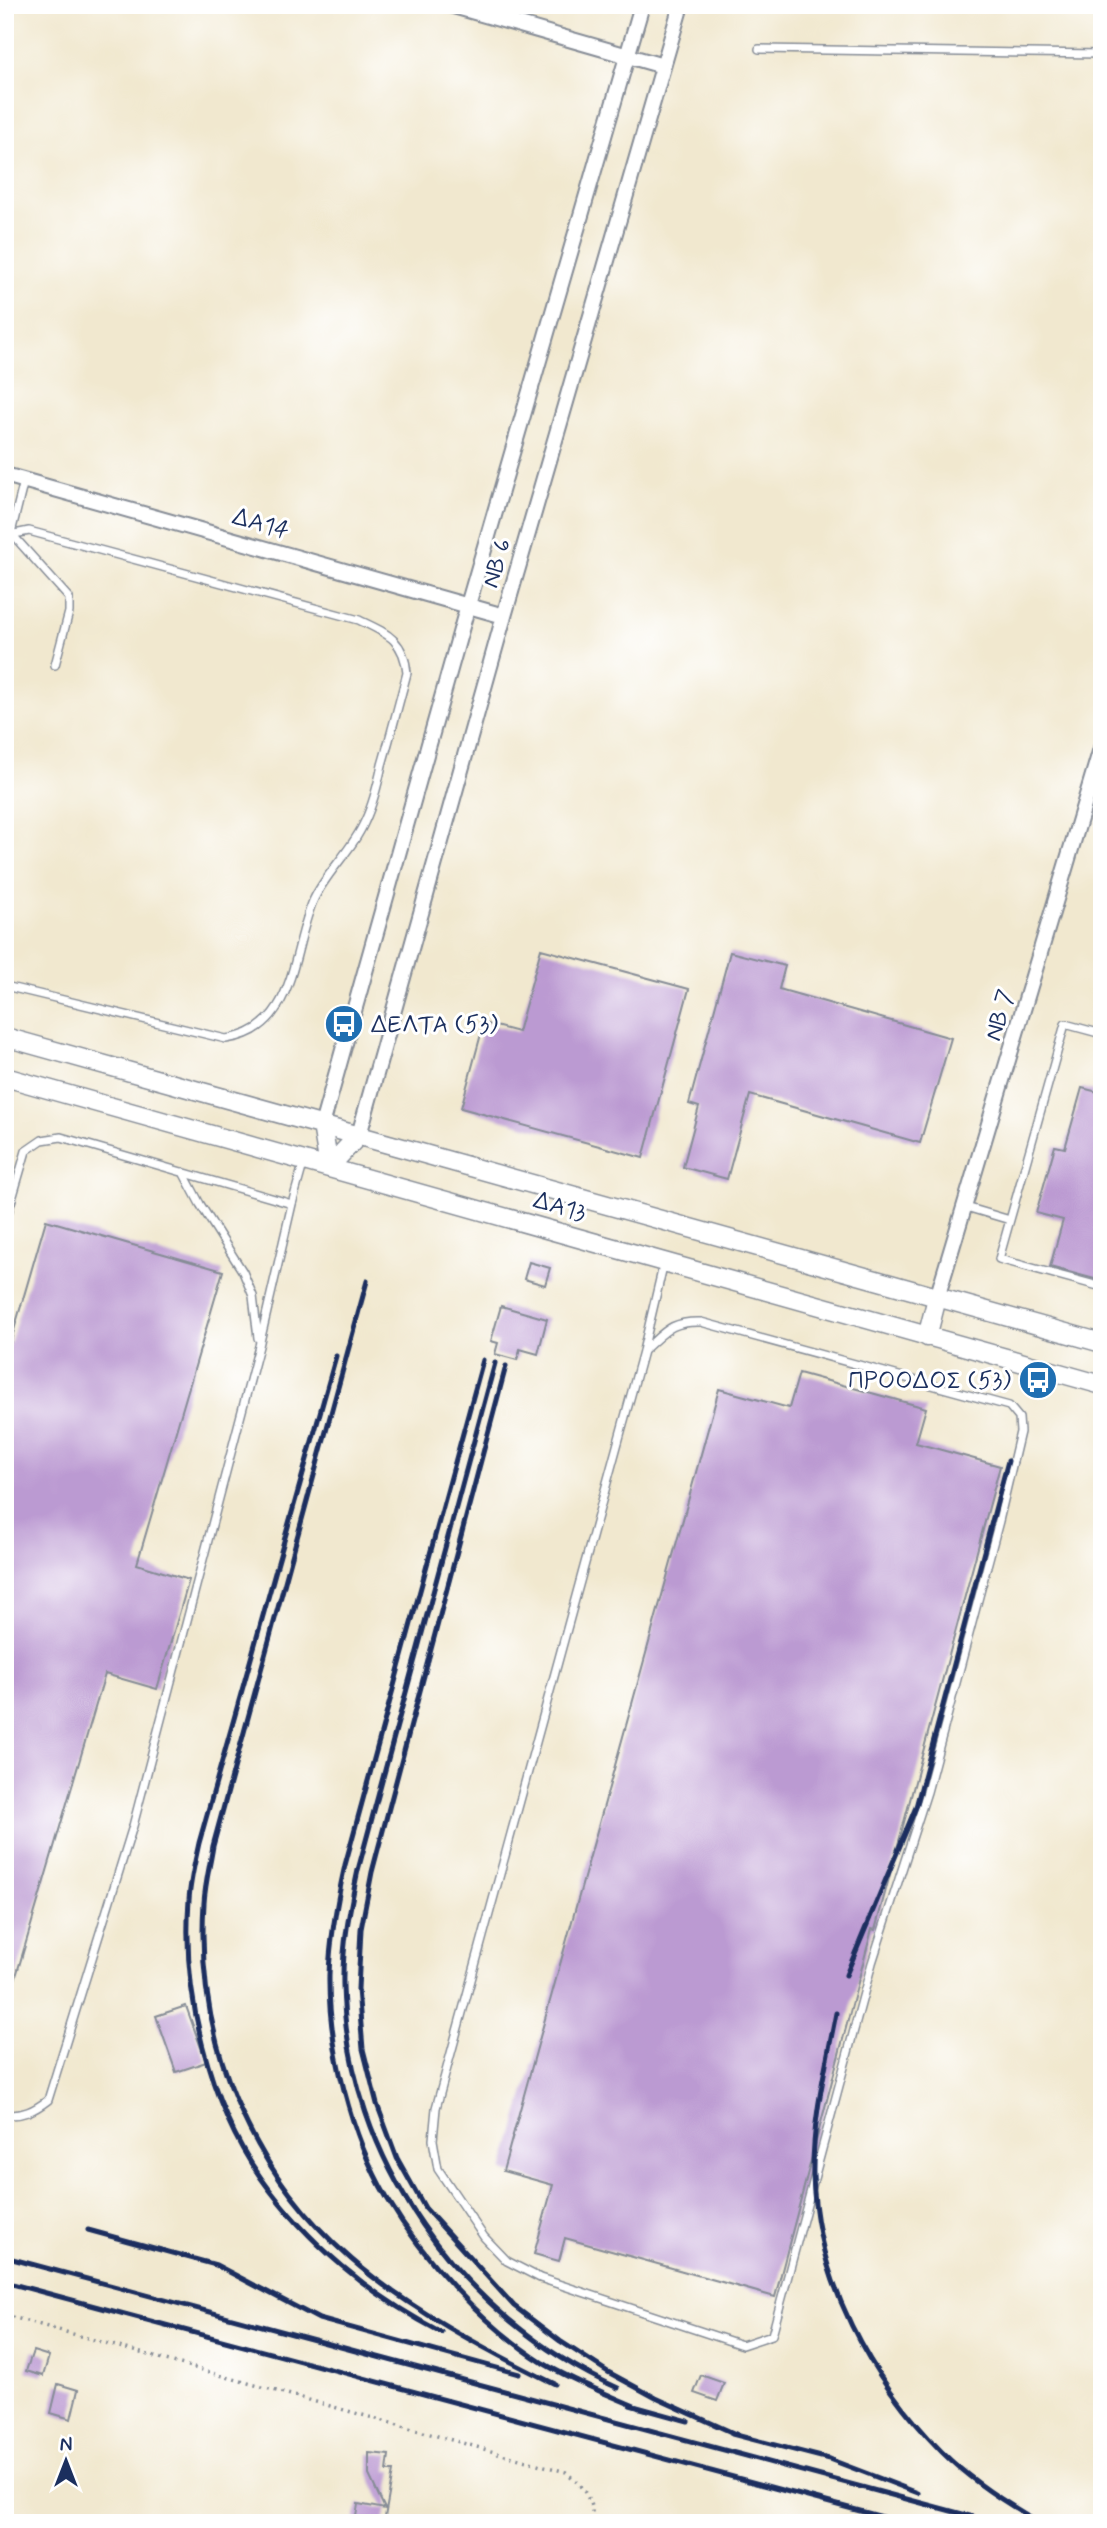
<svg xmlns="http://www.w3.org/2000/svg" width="1107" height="2528" font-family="Mynerve,sans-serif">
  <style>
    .building { fill: #bb9ad2 }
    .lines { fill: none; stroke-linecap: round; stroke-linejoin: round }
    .service-casing { stroke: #868c96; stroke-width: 10 }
    .minor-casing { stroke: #868c96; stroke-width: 18 }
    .tertiary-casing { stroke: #868c96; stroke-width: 21 }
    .path { stroke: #868c96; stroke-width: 3.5; stroke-dasharray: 2 5; stroke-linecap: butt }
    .service { stroke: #fff; stroke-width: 7 }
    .minor { stroke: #fff; stroke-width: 14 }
    .tertiary { stroke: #fff; stroke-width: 18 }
    .rail { stroke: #1b2f5e; stroke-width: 5 }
    .labels { text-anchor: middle; stroke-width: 6; stroke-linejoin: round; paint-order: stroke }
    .street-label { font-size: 24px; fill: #1b2f5e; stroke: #fff }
    .poi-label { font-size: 24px; fill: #1b2f5e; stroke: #fff; text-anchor: start }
  </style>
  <rect width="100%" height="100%" fill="#fff"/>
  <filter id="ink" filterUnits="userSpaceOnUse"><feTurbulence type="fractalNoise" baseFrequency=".0143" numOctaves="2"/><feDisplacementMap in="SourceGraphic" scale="14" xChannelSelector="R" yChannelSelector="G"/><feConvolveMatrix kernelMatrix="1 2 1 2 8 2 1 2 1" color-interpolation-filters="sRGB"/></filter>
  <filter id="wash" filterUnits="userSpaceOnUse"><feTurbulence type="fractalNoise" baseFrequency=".00686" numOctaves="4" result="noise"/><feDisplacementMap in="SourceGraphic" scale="28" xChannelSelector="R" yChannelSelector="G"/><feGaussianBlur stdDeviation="1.57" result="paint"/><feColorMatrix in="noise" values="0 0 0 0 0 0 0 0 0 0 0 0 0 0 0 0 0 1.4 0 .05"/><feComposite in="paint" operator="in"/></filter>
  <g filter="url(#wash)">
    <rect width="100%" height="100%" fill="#f1e8cf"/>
    <g id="blocks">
      <path class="building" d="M 541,949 L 689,989 L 643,1158 L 461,1108 L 484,1023 L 518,1032 Z
        M 730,952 L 785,966 L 779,989 L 951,1038 L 920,1143 L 750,1095 L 727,1179 L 683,1167 L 699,1107 L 689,1104 Z
        M 1082,1088 L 1102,1093 L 1102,1281 L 1050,1267 L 1063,1220 L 1036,1213 L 1055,1146 L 1065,1148 Z
        M 46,1220 L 223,1271 L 137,1564 L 189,1580 L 157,1689 L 105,1674 L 9,2000 L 5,1999 L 5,1361 Z
        M 529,1262 L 550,1268 L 545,1285 L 524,1279 Z
        M 501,1306 L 547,1319 L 538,1354 L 520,1349 L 517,1360 L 495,1354 L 498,1343 L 491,1341 Z
        M 799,1373 L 926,1408 L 916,1443 L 1000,1466 L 875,1930 L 872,1929 L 775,2297 L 565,2238 L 559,2261 L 534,2254 L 553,2185 L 503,2171 L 719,1389 L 789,1408 Z
        M 186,2006 L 206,2062 L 176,2072 L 156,2016 Z
        M 33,2351 L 49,2356 L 43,2376 L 26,2371 Z
        M 701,2375 L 724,2383 L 717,2401 L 694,2393 Z
        M 58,2384 L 78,2390 L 71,2419 L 51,2413 Z
        M 369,2453 L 389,2455 L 387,2471 L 393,2471 L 384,2523 L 355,2523 L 358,2504 L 385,2509 L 369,2475 Z"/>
    </g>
  </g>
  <g filter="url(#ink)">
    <use href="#blocks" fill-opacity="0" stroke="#868c96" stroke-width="2"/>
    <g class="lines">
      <g class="service-casing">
        <path id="service" d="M 759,49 L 1102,54
          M 11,533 L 69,598 L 69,612 L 55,665
          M 11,533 L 24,481
          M 5,536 L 29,531 L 359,620 C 386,633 404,639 407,673 C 399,703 391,734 382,765 C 378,784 373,804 365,821 C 352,851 326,872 313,901 C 291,953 296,1030 226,1039 L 5,986
          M 1102,1034 L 1065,1024 L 999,1259 L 1102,1287
          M 183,1172 L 200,1204 L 243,1272 L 253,1296 L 258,1338
          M 966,1207 L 1010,1220
          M 5,1223 L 26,1151 L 42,1140 L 61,1137 L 292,1204
          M 643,1351 C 665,1332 670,1321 701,1322 L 1009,1406 L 1019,1418 L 1020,1432 L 999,1521 L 927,1792 L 872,1963 L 772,2335 L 742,2345 L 540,2278 L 507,2261 L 484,2237 L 438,2169 L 433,2140 L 436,2108 L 643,1351 L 664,1262
          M 5,2114 C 22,2117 35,2110 48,2100 L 133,1826 L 259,1346 L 292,1204 L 304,1161"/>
      </g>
      <g class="minor-casing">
        <path id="minor" d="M 450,5 L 663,66
          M 5,475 L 504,616
          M 322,1125 L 468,605 L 642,5
          M 359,1135 L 504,616 L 681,5
          M 937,1298 L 1102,745"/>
      </g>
      <g class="tertiary-casing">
        <path id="tertiary" d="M 5,1037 L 1102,1343
          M 5,1077 L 1102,1385
          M 322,1125 L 329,1167
          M 329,1167 L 359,1135
          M 927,1337 L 937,1298"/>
      </g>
      <path class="path" d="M 5,2315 L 566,2472 C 583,2487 593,2499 593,2523"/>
      <use href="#service" class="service"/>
      <use href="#minor" class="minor"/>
      <use href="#tertiary" class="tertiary"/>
      <path class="rail" d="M 367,1281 L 213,1846 C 210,1865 205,1884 204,1903 C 195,2039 248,2169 351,2259 C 407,2308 488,2351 555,2384
        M 336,1356 L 199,1843 C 195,1862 190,1881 189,1900 C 182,1992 208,2103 261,2178 C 307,2243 371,2296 441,2332
        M 483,1360 L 345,1865 C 337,1901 330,1938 329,1975 C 328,2047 351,2136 387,2198 C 423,2259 483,2325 543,2363 C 573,2381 607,2394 639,2408
        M 495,1363 L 358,1870 C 350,1908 342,1946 343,1985 C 347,2159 461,2318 618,2388
        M 506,1366 L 372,1872 L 361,1929 L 358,1989 L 363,2049 L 377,2104 L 397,2158 L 425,2208 L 514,2306 L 560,2341 L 608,2372 L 656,2398 L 740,2436
        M 846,1975 L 916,1807 L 1008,1461
        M 836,2013 C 826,2066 812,2121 813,2175 C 816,2280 870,2379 942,2452 C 971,2481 1007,2504 1041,2523
        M 88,2230 L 216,2265 L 319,2319 L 519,2374
        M 5,2257 L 996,2523
        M 5,2282 L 905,2523
        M 630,2405 L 688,2421
        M 732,2434 L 829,2459 L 918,2493"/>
    </g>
  </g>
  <defs>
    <g id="bus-disc" transform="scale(2.0125)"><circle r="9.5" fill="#1f6fb2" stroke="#fff"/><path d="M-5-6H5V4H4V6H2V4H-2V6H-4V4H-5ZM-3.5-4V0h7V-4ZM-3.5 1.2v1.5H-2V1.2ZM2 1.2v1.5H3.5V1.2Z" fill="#fff"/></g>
  </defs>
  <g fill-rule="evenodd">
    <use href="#bus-disc" x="344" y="1024"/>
    <use href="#bus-disc" x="1038" y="1380"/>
  </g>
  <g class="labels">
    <g class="street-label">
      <text transform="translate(261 523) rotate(16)" y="8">ΔΑ14</text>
      <text transform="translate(496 563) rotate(-74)" y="8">ΝΒ 6</text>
      <text transform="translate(999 1015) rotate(-74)" y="8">ΝΒ 7</text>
      <text transform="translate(560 1206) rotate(16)" y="8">ΔΑ13</text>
    </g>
    <g class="poi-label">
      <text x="371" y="1032">ΔΕΛΤΑ (53)</text>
      <text x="1011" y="1388" text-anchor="end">ΠΡΟΟΔΟΣ (53)</text>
    </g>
  </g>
  <rect width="1107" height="2528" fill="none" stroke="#fff" stroke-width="28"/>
  <g transform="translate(66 2461)" stroke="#ffffff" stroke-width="5" paint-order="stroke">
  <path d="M0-5L12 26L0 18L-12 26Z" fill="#1b2f5e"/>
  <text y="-10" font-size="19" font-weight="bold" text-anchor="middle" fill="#1b2f5e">N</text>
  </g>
</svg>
